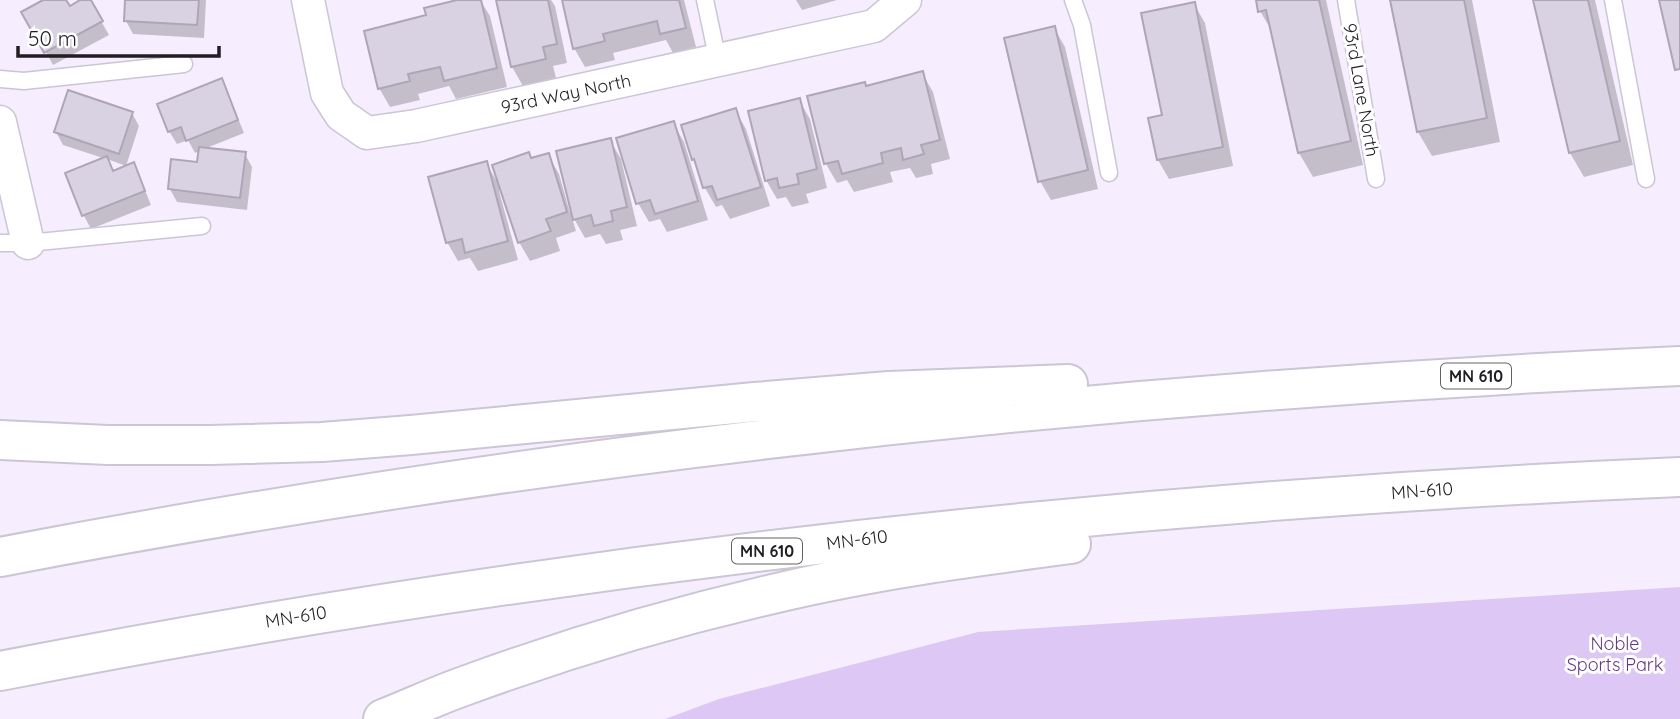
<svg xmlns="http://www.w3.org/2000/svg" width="1680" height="719" font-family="Quicksand,sans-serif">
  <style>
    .green { fill: #ddc7f4 }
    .shadow { fill: #0003 }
    .building { fill: #d9d2e2; stroke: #aea6b6; stroke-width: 2 }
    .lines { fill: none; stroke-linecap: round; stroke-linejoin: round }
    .service-casing { stroke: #ccc5d4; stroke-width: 19 }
    .minor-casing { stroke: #ccc5d4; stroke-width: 35 }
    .motorway-casing { stroke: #ccc5d4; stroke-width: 42 }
    .service { stroke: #fff; stroke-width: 16 }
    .minor { stroke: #fff; stroke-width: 32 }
    .motorway { stroke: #fff; stroke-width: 38 }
    .labels { text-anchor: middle; stroke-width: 6; stroke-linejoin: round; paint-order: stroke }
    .shield { fill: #fff; stroke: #636165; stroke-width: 2 }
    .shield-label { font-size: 16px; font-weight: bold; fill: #201d23 }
    .street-label { font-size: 18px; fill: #201d23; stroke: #fff }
    .park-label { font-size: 18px; fill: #643987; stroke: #fff }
  </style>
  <rect width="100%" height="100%" fill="#f6eefe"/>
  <path class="green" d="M 1680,587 L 1680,719 L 665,719 L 719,699 L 978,632 Z"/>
  <path class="shadow" d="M 46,0 L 65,0 L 69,8 L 84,0 L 89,0 L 109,35 L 53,65 L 24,12 Z
    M 127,0 L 206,0 L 204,38 L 133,34 L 126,21 Z
    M 465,0 L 480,0 L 490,16 L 507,87 L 456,99 L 449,86 L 418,94 L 420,100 L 390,107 L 379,88 L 428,17 Z
    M 498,0 L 551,0 L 555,6 L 567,63 L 553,66 L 556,78 L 523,86 L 512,67 Z
    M 563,0 L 684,0 L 696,47 L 673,53 L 666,40 L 613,53 L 615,60 L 585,67 L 574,48 Z
    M 796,0 L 837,0 L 802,10 Z
    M 1258,0 L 1326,0 L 1363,165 L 1313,177 L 1299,153 L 1273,33 L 1260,11 Z
    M 1392,0 L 1472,0 L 1500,142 L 1432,156 L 1418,132 Z
    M 1535,0 L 1595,0 L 1633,165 L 1584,177 L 1570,153 Z
    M 1194,4 L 1205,23 L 1233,166 L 1169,179 L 1158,160 Z
    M 1054,28 L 1065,47 L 1098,189 L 1051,200 L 1040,181 Z
    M 922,73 L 933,92 L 950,159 L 931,164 L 933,174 L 916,178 L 910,168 L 890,172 L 893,182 L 854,192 L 847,180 L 837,183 L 826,164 L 809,97 L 866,87 Z
    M 221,81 L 228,94 L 244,133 L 204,149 L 245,154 L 252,167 L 247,210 L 177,202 L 170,189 L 199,164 L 200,151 L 195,153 L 188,140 L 177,144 L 169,131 Z
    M 799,100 L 810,119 L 827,188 L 806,194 L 809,203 L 792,207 L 786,197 L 777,199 L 766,180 Z
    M 735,110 L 746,129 L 770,206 L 730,219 L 722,205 L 716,207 L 705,188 L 699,170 L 693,159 Z
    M 132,113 L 139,126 L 126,166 L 107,159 L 114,172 L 133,165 L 140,178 L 151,205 L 91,229 L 84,216 L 68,174 L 106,159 L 63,145 L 56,132 Z
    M 673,123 L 684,142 L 708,220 L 667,232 L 660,219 L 649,222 L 638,203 Z
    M 610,140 L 621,159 L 637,226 L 620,230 L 623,240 L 606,244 L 600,234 L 585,238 L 573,217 L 572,218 L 576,231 L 556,238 L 560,251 L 530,261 L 519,242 L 502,190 L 499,191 L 518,260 L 478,271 L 470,258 L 458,261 L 447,242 L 486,163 L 499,185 L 532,160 L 548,155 L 559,174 L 570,213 L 573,213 Z"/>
  <path class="building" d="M 43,0 L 66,0 L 70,6 L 80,0 L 91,0 L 103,21 L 44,53 L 21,12 Z
    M 125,0 L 199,0 L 197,25 L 124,21 Z
    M 457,0 L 481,0 L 497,68 L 444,81 L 440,67 L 408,74 L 410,81 L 378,89 L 364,31 L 426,15 L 424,8 Z
    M 496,0 L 548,0 L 557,44 L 543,47 L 546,59 L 511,67 Z
    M 562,0 L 679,0 L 686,28 L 660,34 L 657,21 L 603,34 L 605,41 L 573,49 Z
    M 1256,0 L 1319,0 L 1351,141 L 1298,153 L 1266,10 L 1258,12 Z
    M 1390,0 L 1464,0 L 1487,118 L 1417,132 Z
    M 1533,0 L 1588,0 L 1620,141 L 1569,153 Z
    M 1659,0 L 1680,0 L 1680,69 L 1675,70 Z
    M 1195,2 L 1223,147 L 1157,160 L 1148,118 L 1162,115 L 1141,13 Z
    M 1055,26 L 1088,170 L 1038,182 L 1004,38 Z
    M 923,71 L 940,140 L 921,145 L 924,154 L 903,160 L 901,148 L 881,153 L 883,163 L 842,174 L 838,161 L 824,164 L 807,96 L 865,82 L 866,86 Z
    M 222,78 L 238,120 L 186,141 L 181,127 L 168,132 L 157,104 Z
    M 68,90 L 133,112 L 119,154 L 54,132 Z
    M 800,98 L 817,169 L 797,174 L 799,184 L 779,188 L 777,178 L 765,181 L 748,111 Z
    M 736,108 L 761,187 L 717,200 L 712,186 L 703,188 L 694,159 L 692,160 L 681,125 Z
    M 674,121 L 698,201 L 655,214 L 650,200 L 636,204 L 616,138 Z
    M 611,138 L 627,207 L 611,211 L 613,221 L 594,226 L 591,215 L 573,220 L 556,151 Z
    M 199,147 L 246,152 L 240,198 L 168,189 L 171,159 L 197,162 Z
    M 529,152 L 531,158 L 549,153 L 567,212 L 546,219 L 551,231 L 518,243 L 492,165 Z
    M 107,156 L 113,171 L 134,162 L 145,191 L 82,216 L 65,173 Z
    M 487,161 L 508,241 L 465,253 L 462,239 L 446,243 L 428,177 Z"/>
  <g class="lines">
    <g class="service-casing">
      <path id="service" d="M 705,0 L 718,61
        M 1073,0 L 1082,25 L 1109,173
        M 1346,0 L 1376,179
        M 1613,0 L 1646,179
        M 0,79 L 24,81 L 184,64
        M 0,243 L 28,243 L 202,226"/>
    </g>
    <g class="minor-casing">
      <path id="minor" d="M 308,0 L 327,93 L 341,115 L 367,133 L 416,126 L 874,26 L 905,0
        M 0,122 L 28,243"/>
    </g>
    <g class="motorway-casing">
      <path id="motorway" d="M 0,440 L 108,445 L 211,445 L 322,442 L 411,435 L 755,402 L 889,391 L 1068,384
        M 0,557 C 554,451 1117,391 1680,366
        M 0,671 C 554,563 1117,501 1680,477
        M 383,719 C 411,708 438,695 467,685 C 568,648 672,617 777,593 C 874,570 972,557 1071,544"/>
    </g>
    <use href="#service" class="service"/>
    <use href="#minor" class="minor"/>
    <use href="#motorway" class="motorway"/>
  </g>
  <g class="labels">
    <g class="shield">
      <rect x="1441" y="363.5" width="70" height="25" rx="5"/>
      <rect x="732" y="538.5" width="70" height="25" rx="5"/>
    </g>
    <g class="shield-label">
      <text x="1476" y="382">MN 610</text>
      <text x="767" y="557">MN 610</text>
    </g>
    <g class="street-label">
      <text transform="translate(1361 90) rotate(80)" y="6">93rd Lane North</text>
      <text transform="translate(566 94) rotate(-12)" y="6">93rd Way North</text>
      <text transform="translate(1422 491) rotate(-4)" y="6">MN-610</text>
      <text transform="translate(857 540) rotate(-7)" y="6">MN-610</text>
      <text transform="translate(296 617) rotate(-9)" y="6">MN-610</text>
    </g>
    <g class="park-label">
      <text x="1615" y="650">Noble<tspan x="1615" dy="21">Sports Park</tspan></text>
    </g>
  </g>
  <path d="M18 46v10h201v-10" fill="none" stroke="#201d23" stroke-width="3.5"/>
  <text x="28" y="46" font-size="21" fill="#201d23" stroke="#ffffff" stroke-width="5" paint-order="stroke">50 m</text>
</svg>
